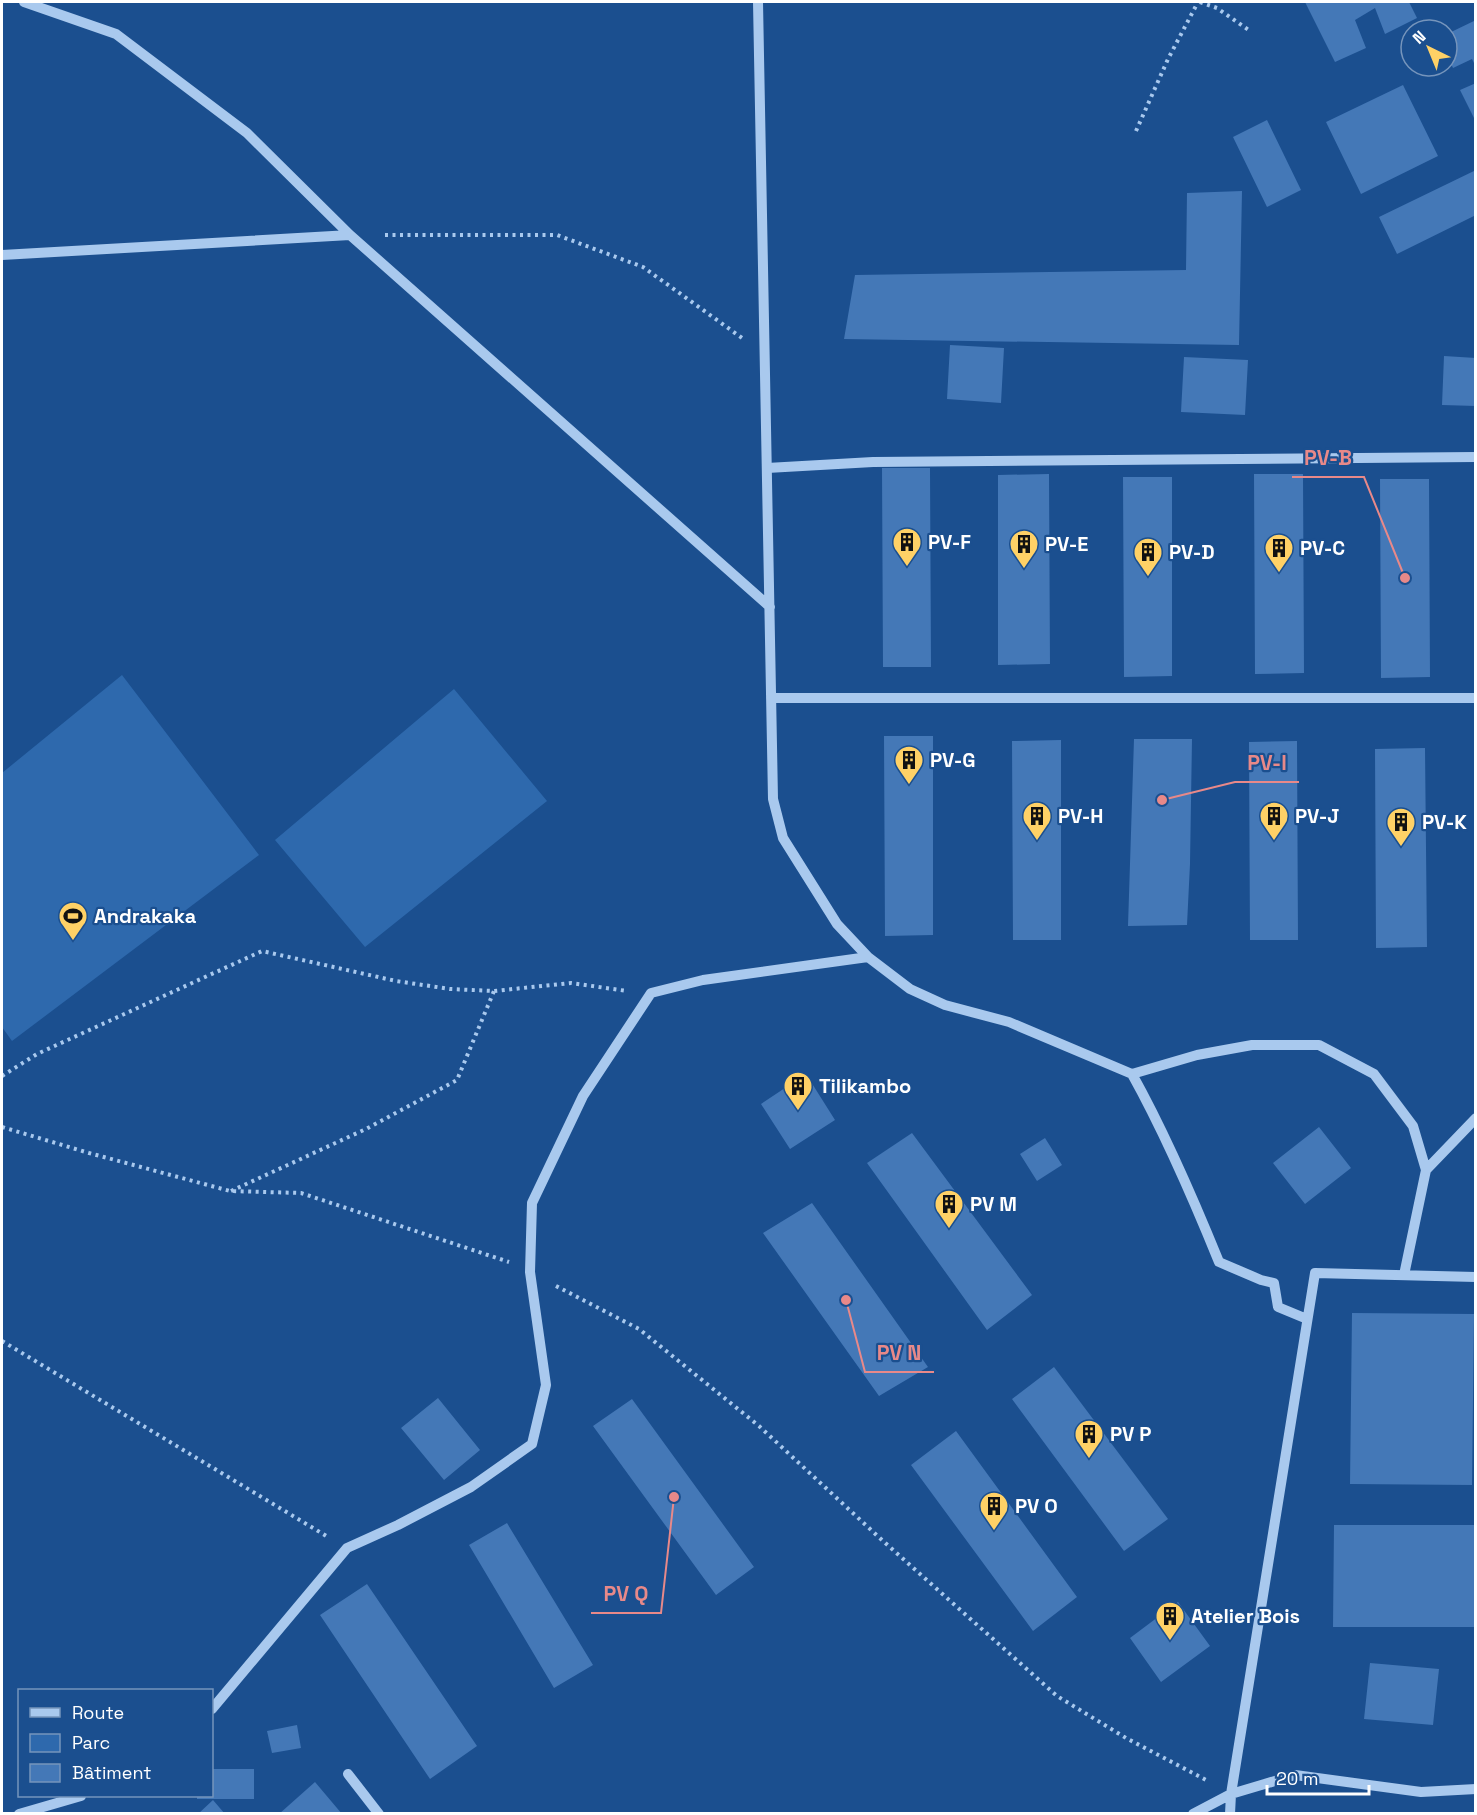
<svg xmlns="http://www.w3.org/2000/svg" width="1477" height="1815" font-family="'Space Grotesk',sans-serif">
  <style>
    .green { fill: #2e69ad }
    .building { fill: #4478b7 }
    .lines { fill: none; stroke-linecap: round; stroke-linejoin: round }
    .path { stroke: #a9c9ee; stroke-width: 4; stroke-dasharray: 3 4.5; stroke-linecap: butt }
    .minor { stroke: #a9c9ee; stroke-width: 10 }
    .labels { text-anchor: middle; stroke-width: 4.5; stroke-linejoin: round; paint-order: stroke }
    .poi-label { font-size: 20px; font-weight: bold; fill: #fff; stroke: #1b4f8f; text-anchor: start }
    .leader { fill: none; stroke: #e88989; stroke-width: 2 }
    .callout-dot { fill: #e88989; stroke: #1b4f8f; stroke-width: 2 }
    .callout-label { font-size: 21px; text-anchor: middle; font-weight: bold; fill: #e88989; stroke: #1b4f8f; stroke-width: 4.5; stroke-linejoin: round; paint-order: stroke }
  </style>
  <rect width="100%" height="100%" fill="#1b4f8f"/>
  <path class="green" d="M 122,675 L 259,855 L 12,1041 L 2,1027 L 2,773 Z
    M 454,689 L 547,801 L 365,947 L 275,840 Z"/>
  <path class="building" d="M 1305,2 L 1409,2 L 1417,18 L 1385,34 L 1375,8 L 1355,20 L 1366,48 L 1335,62 Z
    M 1476,20 L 1476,67 L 1472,59 L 1453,68 L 1447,55 L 1447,34 Z
    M 1476,83 L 1476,122 L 1460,90 Z
    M 1403,85 L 1438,156 L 1361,194 L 1326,122 Z
    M 1267,120 L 1301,190 L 1267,207 L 1233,137 Z
    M 1476,170 L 1476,215 L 1397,254 L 1379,217 Z
    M 1242,191 L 1239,345 L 844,339 L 855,275 L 1186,270 L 1187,193 Z
    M 950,345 L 1004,348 L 1001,403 L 947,399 Z
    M 1444,356 L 1476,358 L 1476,406 L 1442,405 Z
    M 1184,357 L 1248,360 L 1245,415 L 1181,412 Z
    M 882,468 L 930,468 L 931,667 L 883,667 Z
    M 1049,474 L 1050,664 L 998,665 L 998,475 Z
    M 1254,474 L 1303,474 L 1304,673 L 1255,674 Z
    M 1123,477 L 1172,477 L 1172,676 L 1124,677 Z
    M 1380,479 L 1429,479 L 1430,677 L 1381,678 Z
    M 884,736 L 933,736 L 933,935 L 885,936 Z
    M 1134,739 L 1192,739 L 1190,864 L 1187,925 L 1128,926 Z
    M 1061,740 L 1061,940 L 1013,940 L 1012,741 Z
    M 1297,741 L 1298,940 L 1250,940 L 1249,742 Z
    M 1425,748 L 1427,947 L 1376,948 L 1375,749 Z
    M 806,1074 L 835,1120 L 790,1149 L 761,1104 Z
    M 1319,1127 L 1351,1168 L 1305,1204 L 1273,1163 Z
    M 912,1133 L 1032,1295 L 987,1330 L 867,1163 Z
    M 1045,1138 L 1062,1165 L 1037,1181 L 1020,1154 Z
    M 812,1203 L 928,1367 L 879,1396 L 763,1233 Z
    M 1352,1313 L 1474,1314 L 1472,1485 L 1350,1484 Z
    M 1054,1367 L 1168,1519 L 1124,1551 L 1012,1399 Z
    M 438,1398 L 480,1450 L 444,1480 L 401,1428 Z
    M 632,1399 L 754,1567 L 716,1595 L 593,1426 Z
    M 956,1431 L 1077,1597 L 1033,1631 L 911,1465 Z
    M 507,1523 L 593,1665 L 554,1688 L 469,1545 Z
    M 1334,1525 L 1476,1525 L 1476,1627 L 1333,1627 Z
    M 367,1584 L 477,1746 L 430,1779 L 320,1615 Z
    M 1178,1602 L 1210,1646 L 1161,1682 L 1130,1638 Z
    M 1370,1663 L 1439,1669 L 1433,1725 L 1364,1719 Z
    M 297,1725 L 301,1748 L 272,1753 L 267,1731 Z
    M 212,1769 L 254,1769 L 254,1799 L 197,1799 L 197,1796 L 212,1796 Z
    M 315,1782 L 342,1814 L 279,1814 Z
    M 213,1800 L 225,1814 L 198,1814 Z"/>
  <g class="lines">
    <path class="path" d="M 1200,2 L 1217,8 L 1250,31
      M 1136,131 L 1168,59 L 1198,2
      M 385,235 L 557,235 L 643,267 L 742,338
      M 2,1076 L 37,1054 L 262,951 L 396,981 L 450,989 L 494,991 L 571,983 L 627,991
      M 2,1127 L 89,1153 L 230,1191 L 301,1193 L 509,1262
      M 231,1191 L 366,1129 L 457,1080 L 494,991
      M 556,1286 L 639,1329 L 759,1426 L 883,1541 L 1057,1696 L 1126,1738 L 1208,1781
      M 2,1341 L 328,1537"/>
    <path class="minor" d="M 24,2 L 116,34 L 247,133 L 350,235
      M 758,2 L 773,799 L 783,838 L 837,924 L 868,957 L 910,989 L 945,1005 L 1009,1022 L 1132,1074 L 1197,1055 L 1252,1045 L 1319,1045 L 1374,1074 L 1413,1126 L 1426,1170 L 1404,1275
      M 2,255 L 350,235 L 770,607
      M 767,468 L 873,462 L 1476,457
      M 771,698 L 1476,698
      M 1132,1074 C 1166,1135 1193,1198 1219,1262 L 1261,1280 L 1274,1283 L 1278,1307 L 1307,1319
      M 1426,1170 L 1476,1118
      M 212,1709 L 347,1548 L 398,1525 L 471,1487 L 532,1444 L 546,1385 L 530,1272 L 532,1203 L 583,1096 L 651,993 L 703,980 L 868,957
      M 348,1774 L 379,1814
      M 19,1814 L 81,1796
      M 1193,1814 L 1231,1794 L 1295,1775 L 1421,1792 L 1476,1789
      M 1230,1814 L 1231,1794 L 1315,1273 L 1476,1277"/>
  </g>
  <defs>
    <g id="building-pin" transform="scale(1.5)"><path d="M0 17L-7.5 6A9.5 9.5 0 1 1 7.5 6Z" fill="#ffd166" stroke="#1b4f8f"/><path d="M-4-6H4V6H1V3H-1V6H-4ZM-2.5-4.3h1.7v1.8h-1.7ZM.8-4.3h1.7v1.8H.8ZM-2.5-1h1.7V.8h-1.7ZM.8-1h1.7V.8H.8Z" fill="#111"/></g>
    <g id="stadium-pin" transform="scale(1.5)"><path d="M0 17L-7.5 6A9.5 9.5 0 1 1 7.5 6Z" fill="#ffd166" stroke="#1b4f8f"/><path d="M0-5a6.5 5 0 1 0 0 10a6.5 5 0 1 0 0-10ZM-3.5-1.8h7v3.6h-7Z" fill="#111"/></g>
  </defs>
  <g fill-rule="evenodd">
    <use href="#building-pin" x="907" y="542"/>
    <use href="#building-pin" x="1024" y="544"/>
    <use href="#building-pin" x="1279" y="548"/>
    <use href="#building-pin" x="1148" y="552"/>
    <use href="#building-pin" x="909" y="760"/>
    <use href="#building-pin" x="1037" y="816"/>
    <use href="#building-pin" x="1274" y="816"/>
    <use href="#building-pin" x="1401" y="822"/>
    <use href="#stadium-pin" x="73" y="916"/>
    <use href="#building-pin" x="798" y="1086"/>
    <use href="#building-pin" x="949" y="1204"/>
    <use href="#building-pin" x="1089" y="1434"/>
    <use href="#building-pin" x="994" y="1506"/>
    <use href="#building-pin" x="1170" y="1616"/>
  </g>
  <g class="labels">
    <g class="poi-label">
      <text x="928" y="549">PV-F</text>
      <text x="1045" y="551">PV-E</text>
      <text x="1300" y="555">PV-C</text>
      <text x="1169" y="559">PV-D</text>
      <text x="930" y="767">PV-G</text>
      <text x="1058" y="823">PV-H</text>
      <text x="1295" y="823">PV-J</text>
      <text x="1422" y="829">PV-K</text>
      <text x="94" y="923">Andrakaka</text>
      <text x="819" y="1093">Tilikambo</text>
      <text x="970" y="1211">PV M</text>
      <text x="1110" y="1441">PV P</text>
      <text x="1015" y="1513">PV O</text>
      <text x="1191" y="1623">Atelier Bois</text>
    </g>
  </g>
  <path class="leader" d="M1405 578L1364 477H1292M1162 800L1235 782H1299M846 1300L865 1372H934M674 1497L661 1613H591"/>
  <g class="callout-dot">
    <circle cx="1405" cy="578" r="6"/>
    <circle cx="1162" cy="800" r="6"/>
    <circle cx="846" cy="1300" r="6"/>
    <circle cx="674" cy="1497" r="6"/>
  </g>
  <g class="callout-label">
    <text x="1328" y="465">PV-B</text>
    <text x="1267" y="770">PV-I</text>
    <text x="899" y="1360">PV N</text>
    <text x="626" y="1601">PV Q</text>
  </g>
  <rect width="1477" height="1815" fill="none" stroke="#ffffff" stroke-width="6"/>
  <rect x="18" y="1689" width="195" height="108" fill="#1b4f8f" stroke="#7695bc" stroke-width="1.5"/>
  <rect x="30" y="1708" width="30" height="9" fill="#a9c9ee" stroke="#7695bc" stroke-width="1.5"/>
  <text x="72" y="1719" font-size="18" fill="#ffffff">Route</text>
  <rect x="30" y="1734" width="30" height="18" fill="#2e69ad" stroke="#7695bc" stroke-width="1.5"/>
  <text x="72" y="1749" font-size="18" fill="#ffffff">Parc</text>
  <rect x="30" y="1764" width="30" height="18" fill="#4478b7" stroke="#7695bc" stroke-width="1.5"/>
  <text x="72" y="1779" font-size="18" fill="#ffffff">Bâtiment</text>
  <g transform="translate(1429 48) rotate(317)"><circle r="28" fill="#1b4f8f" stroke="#7695bc" stroke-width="1.5"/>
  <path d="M0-4.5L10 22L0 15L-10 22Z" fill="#ffd166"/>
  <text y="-9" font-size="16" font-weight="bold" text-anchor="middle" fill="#ffffff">N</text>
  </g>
  <path d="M1267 1785v9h102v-9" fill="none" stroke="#ffffff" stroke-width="3"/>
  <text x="1276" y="1785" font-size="18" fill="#ffffff" stroke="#1b4f8f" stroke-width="4.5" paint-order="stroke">20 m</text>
</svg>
